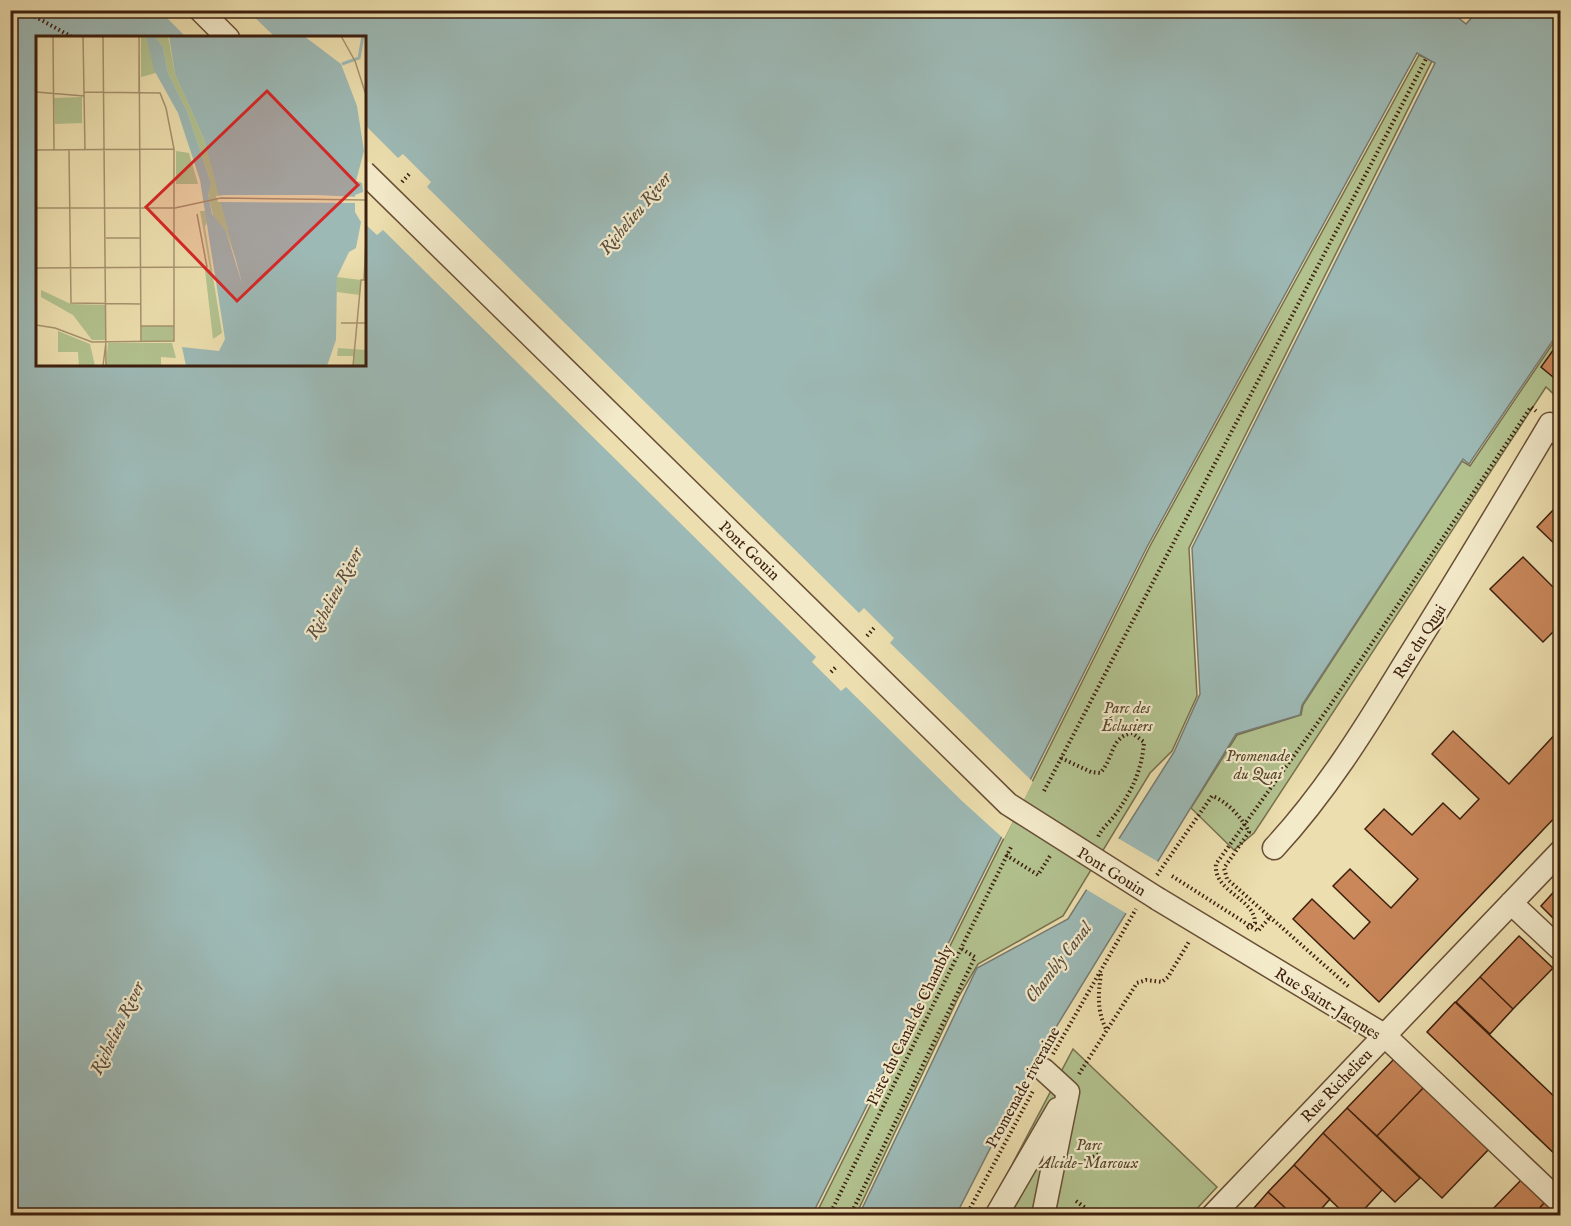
<svg xmlns="http://www.w3.org/2000/svg" width="1571" height="1226" font-family="'IM FELL English',serif">
  <style>
    .green { fill: #b2c28f; stroke: #78704e; stroke-width: 1.5 }
    .water { fill: #9db9b5; stroke: #777b72; stroke-width: 1.5; fill-rule: evenodd }
    .pier { fill: #ecdeae }
    .building { fill: #c9875a; stroke: #3d1f0e; stroke-width: 1.5 }
    .lines { fill: none; stroke-linecap: round; stroke-linejoin: round }
    .minor-casing { stroke: #694f36; stroke-width: 25 }
    .path { stroke: #3d1f0e; stroke-width: 4; stroke-dasharray: 1.5 3; stroke-linecap: butt }
    .minor { stroke: #f3eaca; stroke-width: 22 }
    .minor-bridge-casing { stroke: #694f36; stroke-width: 25; stroke-linecap: butt }
    .minor-bridge { stroke: #f3eaca; stroke-width: 22 }
    .labels { text-anchor: middle; stroke-width: 4.5; stroke-linejoin: round; paint-order: stroke }
    .street-label { font-size: 16px; fill: #3d1f0e; stroke: #f3eaca }
    .park-label { font-size: 16px; font-style: italic; fill: #5a482e; stroke: #f3eaca }
    .water-label { font-size: 18px; font-style: italic; fill: #5a4d40; stroke: #f3eaca }
    .inset-river { fill: none; stroke: #9db9b5; stroke-width: 3 }
    .inset-road { fill: none; stroke: #a6926e; stroke-width: 1.5 }
    .view { fill: #d62828; fill-opacity: 0.15; stroke: #d62828; stroke-width: 3 }
    .inset-edge { fill: none; stroke: #3d1f0e; stroke-width: 3 }
  </style>
  <rect width="100%" height="100%" fill="#ecdeae"/>
  <filter id="stains"><feTurbulence type="fractalNoise" baseFrequency=".00333" numOctaves="4"/><feColorMatrix values="0 0 0 0 .2 0 0 0 0 .09 0 0 0 0 .02 0 0 0 .5 -.17"/></filter>
  <radialGradient id="worn" r=".72"><stop offset=".6" stop-color="#630" stop-opacity="0"/><stop offset="1" stop-color="#630" stop-opacity=".3"/></radialGradient>
  <path class="green" d="M 1419,55 L 1432,61 L 1189,548 L 1197,696 L 1172,751 L 1150,773 L 1063,916 L 978,964 L 959,996 L 856,1215 L 815,1216 L 1150,546 Z
    M 1560,333 L 1560,400 L 1546,387 L 1254,833 L 1234,850 L 1191,808 L 1237,735 L 1301,715 L 1303,705 L 1462,461 L 1470,466 Z
    M 1073,1049 L 1217,1187 L 1191,1215 L 985,1216 Z"/>
  <path class="water" d="M 1458,10 L 1455,15 L 1466,24 L 1475,14 L 1471,11 L 1560,11 L 1560,330 L 1469,464 L 1463,459 L 1302,705 L 1300,715 L 1236,734 L 1034,1063 L 956,1215 L 859,1215 L 977,968 L 1068,919 L 1174,752 L 1200,694 L 1192,548 L 1435,63 L 1417,53 L 1147,547 L 812,1215 L 11,1215 L 10,11 ZM 38,38 L 364,38 L 364,364 L 38,364 Z"/>
  <path class="pier" d="M 160,11 L 248,11 L 275,37 L 187,38 Z
    M 365,125 L 398,158 L 403,154 L 431,182 L 427,187 L 859,613 L 864,608 L 894,638 L 890,643 L 1033,782 L 1004,839 L 962,801 L 846,687 L 841,691 L 812,662 L 816,657 L 383,230 L 377,235 L 364,223 Z
    M 1116,837 L 1160,863 L 1129,915 L 1084,888 Z"/>
  <path class="building" d="M 1554,349 L 1560,355 L 1560,367 L 1553,377 L 1541,367 Z
    M 1555,508 L 1560,514 L 1559,548 L 1537,527 Z
    M 1523,557 L 1560,594 L 1560,625 L 1543,642 L 1490,589 Z
    M 1560,729 L 1560,812 L 1379,1002 L 1293,919 L 1312,899 L 1354,939 L 1370,922 L 1333,886 L 1350,869 L 1391,908 L 1418,879 L 1365,829 L 1384,809 L 1412,835 L 1443,803 L 1460,819 L 1479,799 L 1432,754 L 1453,731 L 1509,784 Z
    M 1560,885 L 1560,925 L 1541,906 Z
    M 1519,936 L 1553,968 L 1513,1009 L 1480,977 Z
    M 1480,977 L 1513,1009 L 1490,1034 L 1456,1002 Z
    M 1455,1002 L 1560,1102 L 1560,1159 L 1427,1032 Z
    M 1395,1058 L 1425,1086 L 1377,1136 L 1347,1108 Z
    M 1425,1086 L 1490,1148 L 1442,1198 L 1377,1136 Z
    M 1347,1108 L 1420,1178 L 1395,1202 L 1323,1133 Z
    M 1323,1133 L 1382,1190 L 1358,1216 L 1347,1216 L 1294,1165 Z
    M 1294,1165 L 1330,1199 L 1315,1216 L 1294,1216 L 1268,1192 Z
    M 1523,1178 L 1546,1201 L 1532,1216 L 1486,1216 Z
    M 1268,1192 L 1294,1216 L 1247,1216 Z
    M 1546,1201 L 1560,1216 L 1532,1216 Z"/>
  <g class="lines">
    <g class="minor-casing">
      <path id="minor" d="M 200,10 L 228,38
        M 1274,848 C 1325,793 1364,730 1403,666 C 1453,586 1502,505 1550,424 L 1560,435
        M 1158,899 L 1384,1035 L 1560,1202
        M 1511,903 L 1560,949
        M 996,1216 L 1058,1109
        M 1043,1216 L 1068,1092 L 1044,1070
        M 1212,1216 L 1560,852"/>
    </g>
    <path class="path" d="M 23,10 L 74,38
      M 402,182 L 411,172
      M 1555,403 L 1560,396
      M 867,636 L 874,628
      M 831,672 L 837,666
      M 1061,758 L 1091,772 L 1100,773 C 1114,759 1110,737 1132,733 L 1144,742 C 1142,770 1132,791 1115,815 C 1110,822 1102,828 1098,837
      M 1044,791 L 1427,57
      M 1006,855 L 1038,875 L 1050,856
      M 1157,875 L 1212,796 C 1227,801 1242,818 1249,832 L 1224,868 L 1227,879 L 1349,987
      M 1172,876 L 1258,931 L 1271,916
      M 1247,928 L 1255,923 C 1255,898 1213,892 1216,864 L 1329,707 L 1531,407 L 1536,411
      M 1101,974 C 1098,995 1097,1010 1106,1029
      M 1053,1054 L 1136,909
      M 1079,1074 L 1137,983 L 1146,980 L 1162,982 L 1168,977 L 1190,940
      M 1085,1161 L 1099,1154
      M 1076,1201 L 1087,1209
      M 829,1216 L 1012,845
      M 850,1216 L 975,957 L 960,948
      M 966,1216 L 1034,1089"/>
    <use href="#minor" class="minor"/>
    <g class="minor-bridge-casing">
      <path id="minor-bridge" d="M 364,172 L 1008,804 L 1158,899"/>
    </g>
    <use href="#minor-bridge" class="minor-bridge"/>
  </g>
  <g class="labels">
    <g class="street-label">
      <text transform="translate(750 550) rotate(44)" y="6">Pont Gouin</text>
      <text transform="translate(1419 641) rotate(-58)" y="6">Rue du Quai</text>
      <text transform="translate(1112 871) rotate(32)" y="6">Pont Gouin</text>
      <text transform="translate(1328 1003) rotate(32)" y="6">Rue Saint-Jacques</text>
      <text transform="translate(909 1025) rotate(-64)" y="6">Piste du Canal de Chambly</text>
      <text transform="translate(1336 1085) rotate(-46)" y="6">Rue Richelieu</text>
      <text transform="translate(1022 1087) rotate(-61)" y="6">Promenade riveraine</text>
    </g>
    <g class="park-label">
      <text x="1127" y="713">Parc des<tspan x="1127" dy="18">Éclusiers</tspan></text>
      <text x="1258" y="761">Promenade<tspan x="1258" dy="18">du Quai</tspan></text>
      <text x="1089" y="1150">Parc<tspan x="1089" dy="18">Alcide-Marcoux</tspan></text>
    </g>
    <g class="water-label">
      <text transform="translate(635 213) rotate(-50)" y="6">Richelieu River</text>
      <text transform="translate(334 593) rotate(-62)" y="6">Richelieu River</text>
      <text transform="translate(1058 962) rotate(-52)" y="6">Chambly Canal</text>
      <text transform="translate(117 1028) rotate(-64)" y="6">Richelieu River</text>
    </g>
  </g>
  <g transform="translate(36 36)">
    <rect width="330" height="330" fill="#ecdeae"/>
    <path d="M 105,0 L 110,0 L 120,37 L 105,41 ZM 119,0 L 132,0 L 139,38 L 168,103 L 209,250 L 190,195 L 178,184 L 172,158 L 174,144 L 151,75 L 132,37 L 127,11 ZM 46,61 L 46,87 L 19,88 L 18,62 ZM 140,115 L 153,117 L 162,148 L 140,148 ZM 164,175 L 170,175 L 172,184 L 169,191 L 186,297 L 177,303 L 169,234 L 174,233 ZM 301,241 L 325,244 L 324,259 L 301,256 ZM 5,254 L 35,268 L 69,269 L 69,304 L 56,304 L 37,279 L 5,261 ZM 105,290 L 138,290 L 138,305 L 105,306 ZM 22,295 L 54,308 L 59,330 L 43,330 L 42,316 L 22,316 ZM 72,307 L 136,307 L 140,322 L 125,321 L 125,330 L 70,330 ZM 302,312 L 330,314 L 330,330 L 317,330 L 317,320 L 301,320 Z" fill="#b2c28f"/>
    <path d="M 110,0 L 119,0 L 127,11 L 132,37 L 151,75 L 175,147 L 172,158 L 176,178 L 190,195 L 207,251 L 168,103 L 139,38 L 133,0 L 268,0 L 305,28 L 321,70 L 328,115 L 320,145 L 326,147 L 327,156 L 319,159 L 319,176 L 325,186 L 320,212 L 313,216 L 301,241 L 300,304 L 291,330 L 150,330 L 146,311 L 183,315 L 189,303 L 164,144 L 142,77 L 118,34 Z" fill="#9db9b5"/>
    <path d="M 189,159 L 279,159 L 323,161 L 322,167 L 182,166 L 180,160 Z" fill="#ecdeae"/>
    <path class="inset-river" d="M 306,28 L 323,22 L 327,0"/>
    <path class="inset-road" d="M 17,0 L 18,114M 47,0 L 49,114M 67,0 L 70,330M 103,0 L 105,306M 305,0 L 319,25 L 330,59M 0,56 L 48,60M 103,57 L 103,17M 0,114 L 138,113M 33,114 L 35,267 L 105,268M 0,172 L 139,172 L 185,162 L 330,164M 70,202 L 104,202M 0,232 L 171,231 L 161,178M 328,244 L 330,205M 305,287 L 330,287M 0,289 L 19,292 L 56,306 L 138,305 L 138,113 L 130,72 L 124,57 L 48,56M 105,290 L 138,290M 0,307 L 0,330M 67,330 L 70,306M 317,330 L 325,244 L 330,244"/>
    <path class="view" d="M 231,55 L 322,149 L 201,265 L 110,171 Z"/>
    <rect width="330" height="330" class="inset-edge"/>
  </g>
  <rect width="1571" height="1226" fill="none" stroke="#ecdeae" stroke-width="36"/>
  <rect x="12" y="12" width="1547" height="1202" fill="none" stroke="#3d1f0e" stroke-width="3"/>
  <rect x="18" y="18" width="1535" height="1190" fill="none" stroke="#3d1f0e" stroke-width="1.5"/>
  <rect width="100%" height="100%" filter="url(#stains)"/>
  <rect width="100%" height="100%" fill="url(#worn)"/>
</svg>
